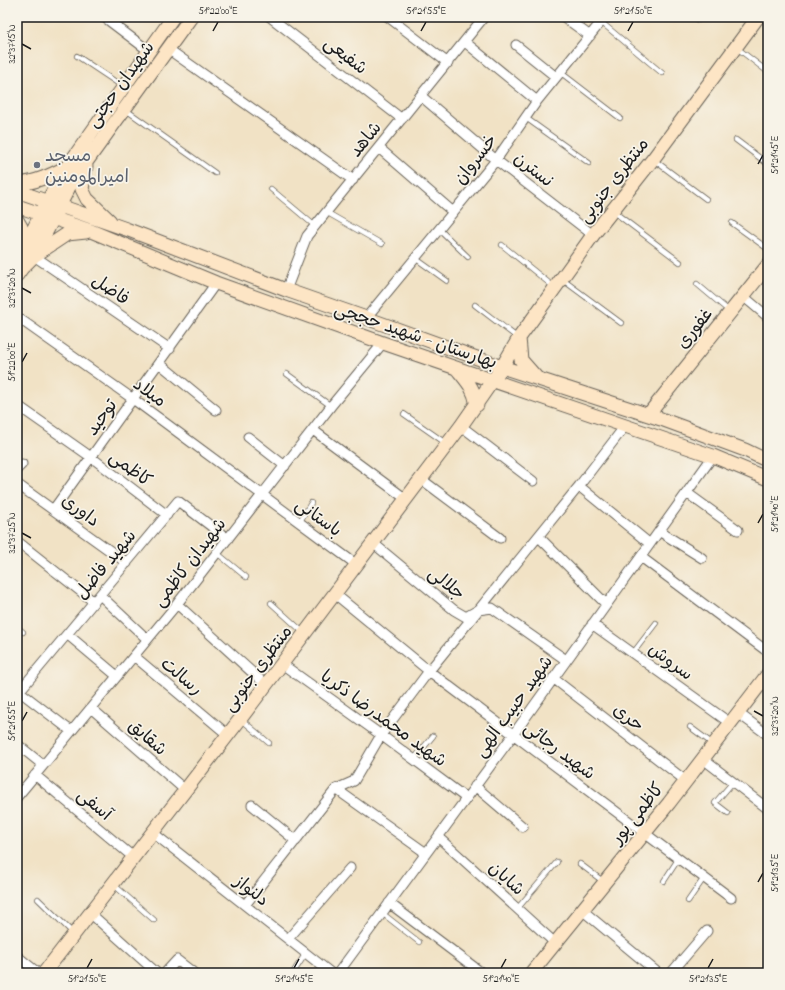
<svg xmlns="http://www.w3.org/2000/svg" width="785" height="990" font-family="'Indie Flower','Playpen Sans Arabic',sans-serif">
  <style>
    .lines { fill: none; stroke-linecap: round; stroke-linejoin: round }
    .lane-casing { stroke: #676157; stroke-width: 6 }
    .street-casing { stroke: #676157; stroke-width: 11 }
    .secondary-casing { stroke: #676157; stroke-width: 15 }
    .lane { stroke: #fff; stroke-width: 4.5 }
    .street { stroke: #fff; stroke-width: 9 }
    .secondary { stroke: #fde5c5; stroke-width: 13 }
    .ticks { fill: none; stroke: #1c1c1c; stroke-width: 1.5 }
    .worship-dot { fill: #6b7280; stroke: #f7f3e8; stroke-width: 1.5 }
    .labels { text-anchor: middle; stroke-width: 3.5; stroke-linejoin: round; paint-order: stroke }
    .street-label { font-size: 18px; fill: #1c1c1c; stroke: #f7f3e8 }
    .worship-label { font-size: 18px; fill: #5b616d; stroke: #f7f3e8; text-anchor: start }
    .neatline { fill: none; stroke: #1c1c1c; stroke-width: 1.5 }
    .ticks-label { font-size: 10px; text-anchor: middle; fill: #1c1c1c }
  </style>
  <rect width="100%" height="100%" fill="#f7f3e8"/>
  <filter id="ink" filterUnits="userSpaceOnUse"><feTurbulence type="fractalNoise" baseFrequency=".025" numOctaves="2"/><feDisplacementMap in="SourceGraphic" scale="8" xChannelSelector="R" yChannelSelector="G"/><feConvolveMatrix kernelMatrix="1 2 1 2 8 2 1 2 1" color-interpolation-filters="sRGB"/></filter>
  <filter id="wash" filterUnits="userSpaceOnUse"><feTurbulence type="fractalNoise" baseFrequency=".012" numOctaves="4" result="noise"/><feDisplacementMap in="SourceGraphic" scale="16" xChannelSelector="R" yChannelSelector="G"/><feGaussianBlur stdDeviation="0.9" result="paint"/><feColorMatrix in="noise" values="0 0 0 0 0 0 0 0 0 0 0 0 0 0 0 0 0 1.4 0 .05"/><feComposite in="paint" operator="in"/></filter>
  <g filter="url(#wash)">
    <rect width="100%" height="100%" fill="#f1e2c5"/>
  </g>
  <g filter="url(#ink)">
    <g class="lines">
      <g class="lane-casing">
        <path id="lane" d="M 695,17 L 698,20
          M 601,22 L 662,73
          M 737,48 L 768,72
          M 77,56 L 122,86
          M 560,72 L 620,118
          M 126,110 L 215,173
          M 526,118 L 589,163
          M 736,140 L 768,164
          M 654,160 L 706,199
          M 271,189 L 315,226
          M 326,212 L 382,244
          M 614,212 L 680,262
          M 732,223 L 768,249
          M 439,229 L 468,257
          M 502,245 L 554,287
          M 415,258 L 447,281
          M 563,280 L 621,323
          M 697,284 L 729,311
          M 475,305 L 518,338
          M 287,374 L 331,406
          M 404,414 L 447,444
          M 299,523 L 311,503
          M 217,553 L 246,577
          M 271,603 L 304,633
          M 17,627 L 23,632
          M 633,653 L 656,623
          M 242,720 L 269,743
          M 690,727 L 713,744
          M 414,759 L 433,736
          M 728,813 L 715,803 L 733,782
          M 580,864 L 604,882
          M 664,881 L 679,858
          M 114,885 L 154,920
          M 38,899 L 73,933
          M 688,901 L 704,878
          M 517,909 L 557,862
          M 382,913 L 419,942
          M 293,973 L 306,953"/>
      </g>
      <g class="street-casing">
        <path id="street" d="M 104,17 L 149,51
          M 270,17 L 402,119
          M 388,17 L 448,63
          M 564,17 L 590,36
          M 465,42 L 537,101
          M 516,45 L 556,77
          M 168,49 L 353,180
          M 421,96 L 496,160 L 593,235
          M 379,148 L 453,212
          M 34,256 L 170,349
          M 286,290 L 307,236 L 484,17
          M 743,296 L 768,317
          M 17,317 L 133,399 L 357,565
          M 366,318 L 496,160 L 537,101 L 605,17
          M 159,363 L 216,410
          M 17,405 L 91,457 L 167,515
          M 461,426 L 533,481
          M 313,430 L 406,499
          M 248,437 L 285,466
          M 17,469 L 22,464
          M 421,479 L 500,538
          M 17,484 L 127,563
          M 579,486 L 650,544
          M 687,493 L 738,530
          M 53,510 L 216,283
          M 659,531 L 702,558
          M 539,537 L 606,604
          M 17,541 L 94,602
          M 373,543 L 454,610 L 466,617 L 478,610 L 492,608 L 566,660
          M 641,557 L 768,652
          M 335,594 L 429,671 L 731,898
          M 100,595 L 147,639
          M 177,604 L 266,685
          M 592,624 L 730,723
          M 67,634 L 117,676
          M 134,656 L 228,735
          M 282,664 L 381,735 L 466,798
          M 553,678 L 686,781
          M 19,691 L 71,731
          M 17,694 L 178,501 L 228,539
          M 91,708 L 185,790
          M 738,713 L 768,735
          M 17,744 L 43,765
          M 703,759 L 768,809
          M 35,775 L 133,857
          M 475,786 L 523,827
          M 336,789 L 426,853
          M 17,797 L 177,604 L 331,406 L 383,343
          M 252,805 L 296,841
          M 152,832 L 331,973
          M 438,837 L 555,943
          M 389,903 L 482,973
          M 245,905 L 336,789 L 354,781 L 381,735 L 429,671 L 579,486 L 625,426
          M 582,910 L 658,973
          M 90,913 L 157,973
          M 288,939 L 350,868
          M 17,956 L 38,973
          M 165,973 L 177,960 L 194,973
          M 338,973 L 513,735 L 713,456
          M 671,973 L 707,931"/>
      </g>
      <g class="secondary-casing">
        <path id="secondary" d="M 86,166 L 82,189 L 87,199 L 110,221
          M 17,184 C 35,183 51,175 67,167
          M 17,191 L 126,229 L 286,290 L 366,318 L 502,367 L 661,419 L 745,450 L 768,461
          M 17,206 L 91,231 L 216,283 L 383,343 L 713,456 L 768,479
          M 17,220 L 21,227 L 23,249
          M 37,254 L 67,234 L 86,232
          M 22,268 L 23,250 L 47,202 L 67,167 L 173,17
          M 17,275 L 22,268 L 34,256 L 71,183 L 191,17
          M 519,338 L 521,360 L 536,377
          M 457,369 C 467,381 474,388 477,405
          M 648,415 L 768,265
          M 44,973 L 241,718 L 461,426 L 502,367 L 519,338 L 593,235 L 653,159 L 758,17
          M 531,973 L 669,803 L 768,674"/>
      </g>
      <use href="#lane" class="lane"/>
      <use href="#street" class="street"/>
      <use href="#secondary" class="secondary"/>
    </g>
  </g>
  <path class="ticks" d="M 213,31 L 218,22M 421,31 L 426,22M 628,31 L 633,22M 22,44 L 31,49M 758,164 L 763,155M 22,288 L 31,293M 22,362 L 27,353M 758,523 L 763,514M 22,533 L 31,538M 754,711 L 763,716M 22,721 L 27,712M 758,882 L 763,873M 87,968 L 92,959M 294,968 L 299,959M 501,968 L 506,959M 708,968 L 713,959"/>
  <circle class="worship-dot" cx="37" cy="165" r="4"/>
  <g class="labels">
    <g class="street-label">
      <text transform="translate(346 55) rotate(38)" y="6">شفیعی</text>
      <text transform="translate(120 84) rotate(-54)" y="6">شهیدان حجتی</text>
      <text transform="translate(365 139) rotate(-51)" y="6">شاهد</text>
      <text transform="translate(475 159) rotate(-52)" y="6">خسروان</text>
      <text transform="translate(534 169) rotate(38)" y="6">نسترن</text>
      <text transform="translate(613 180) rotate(-52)" y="6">منتظری جنوبی</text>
      <text transform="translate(111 289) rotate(34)" y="6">فاضل</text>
      <text transform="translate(694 328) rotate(-51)" y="6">غفوری</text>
      <text transform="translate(416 335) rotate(19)" y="6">بهارستان - شهید حججی</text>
      <text transform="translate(150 392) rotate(36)" y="6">میلاد</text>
      <text transform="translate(101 417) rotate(-54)" y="6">توحید</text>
      <text transform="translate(131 468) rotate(37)" y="6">کاظمی</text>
      <text transform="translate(81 510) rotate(36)" y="6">داوری</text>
      <text transform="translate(319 517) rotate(36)" y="6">باستانی</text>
      <text transform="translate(189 562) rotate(-52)" y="6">شهیدان کاظمی</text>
      <text transform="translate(105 564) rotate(-50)" y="6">شهید فاضل</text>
      <text transform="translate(447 583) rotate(39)" y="6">جلالی</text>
      <text transform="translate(671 661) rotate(36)" y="6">سروش</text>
      <text transform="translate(257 668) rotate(-53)" y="6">منتظری جنوبی</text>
      <text transform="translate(182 676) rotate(40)" y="6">رسالت</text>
      <text transform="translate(513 706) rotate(-54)" y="6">شهید حبیب الهی</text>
      <text transform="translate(629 717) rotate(38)" y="6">حری</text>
      <text transform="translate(384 718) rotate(36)" y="6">شهید محمدرضا ذکریا</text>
      <text transform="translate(148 737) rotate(41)" y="6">شقایق</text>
      <text transform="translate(560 750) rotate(37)" y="6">شهید رجائی</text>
      <text transform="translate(95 804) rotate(40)" y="6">آسفی</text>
      <text transform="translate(637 813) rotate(-51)" y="6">کاظمی پور</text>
      <text transform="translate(507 878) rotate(42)" y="6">شایان</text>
      <text transform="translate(252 890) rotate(38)" y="6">دلنواز</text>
    </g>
    <g class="worship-label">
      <text x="45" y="161">مسجد<tspan x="45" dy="21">امیرالمومنین</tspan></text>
    </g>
  </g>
  <rect width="785" height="990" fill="none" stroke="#f7f3e8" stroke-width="44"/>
  <rect x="22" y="22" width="741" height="946" class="neatline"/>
  <g class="ticks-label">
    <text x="218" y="14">51°22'00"E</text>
    <text x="426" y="14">51°21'55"E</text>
    <text x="633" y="14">51°21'50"E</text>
    <text transform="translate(11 44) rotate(-90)" y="4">32°37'15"N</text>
    <text transform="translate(774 155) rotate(-90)" y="4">51°21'45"E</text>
    <text transform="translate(11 288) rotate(-90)" y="4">32°37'20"N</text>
    <text transform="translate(11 362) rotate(-90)" y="4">51°22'00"E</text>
    <text transform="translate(774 514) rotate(-90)" y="4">51°21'40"E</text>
    <text transform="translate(11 533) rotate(-90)" y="4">32°37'25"N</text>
    <text transform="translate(774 716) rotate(-90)" y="4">32°37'20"N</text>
    <text transform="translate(11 721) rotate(-90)" y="4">51°21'55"E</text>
    <text transform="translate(774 873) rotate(-90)" y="4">51°21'35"E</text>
    <text x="87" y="982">51°21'50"E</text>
    <text x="294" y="982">51°21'45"E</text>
    <text x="501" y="982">51°21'40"E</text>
    <text x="708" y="982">51°21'35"E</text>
  </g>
</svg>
